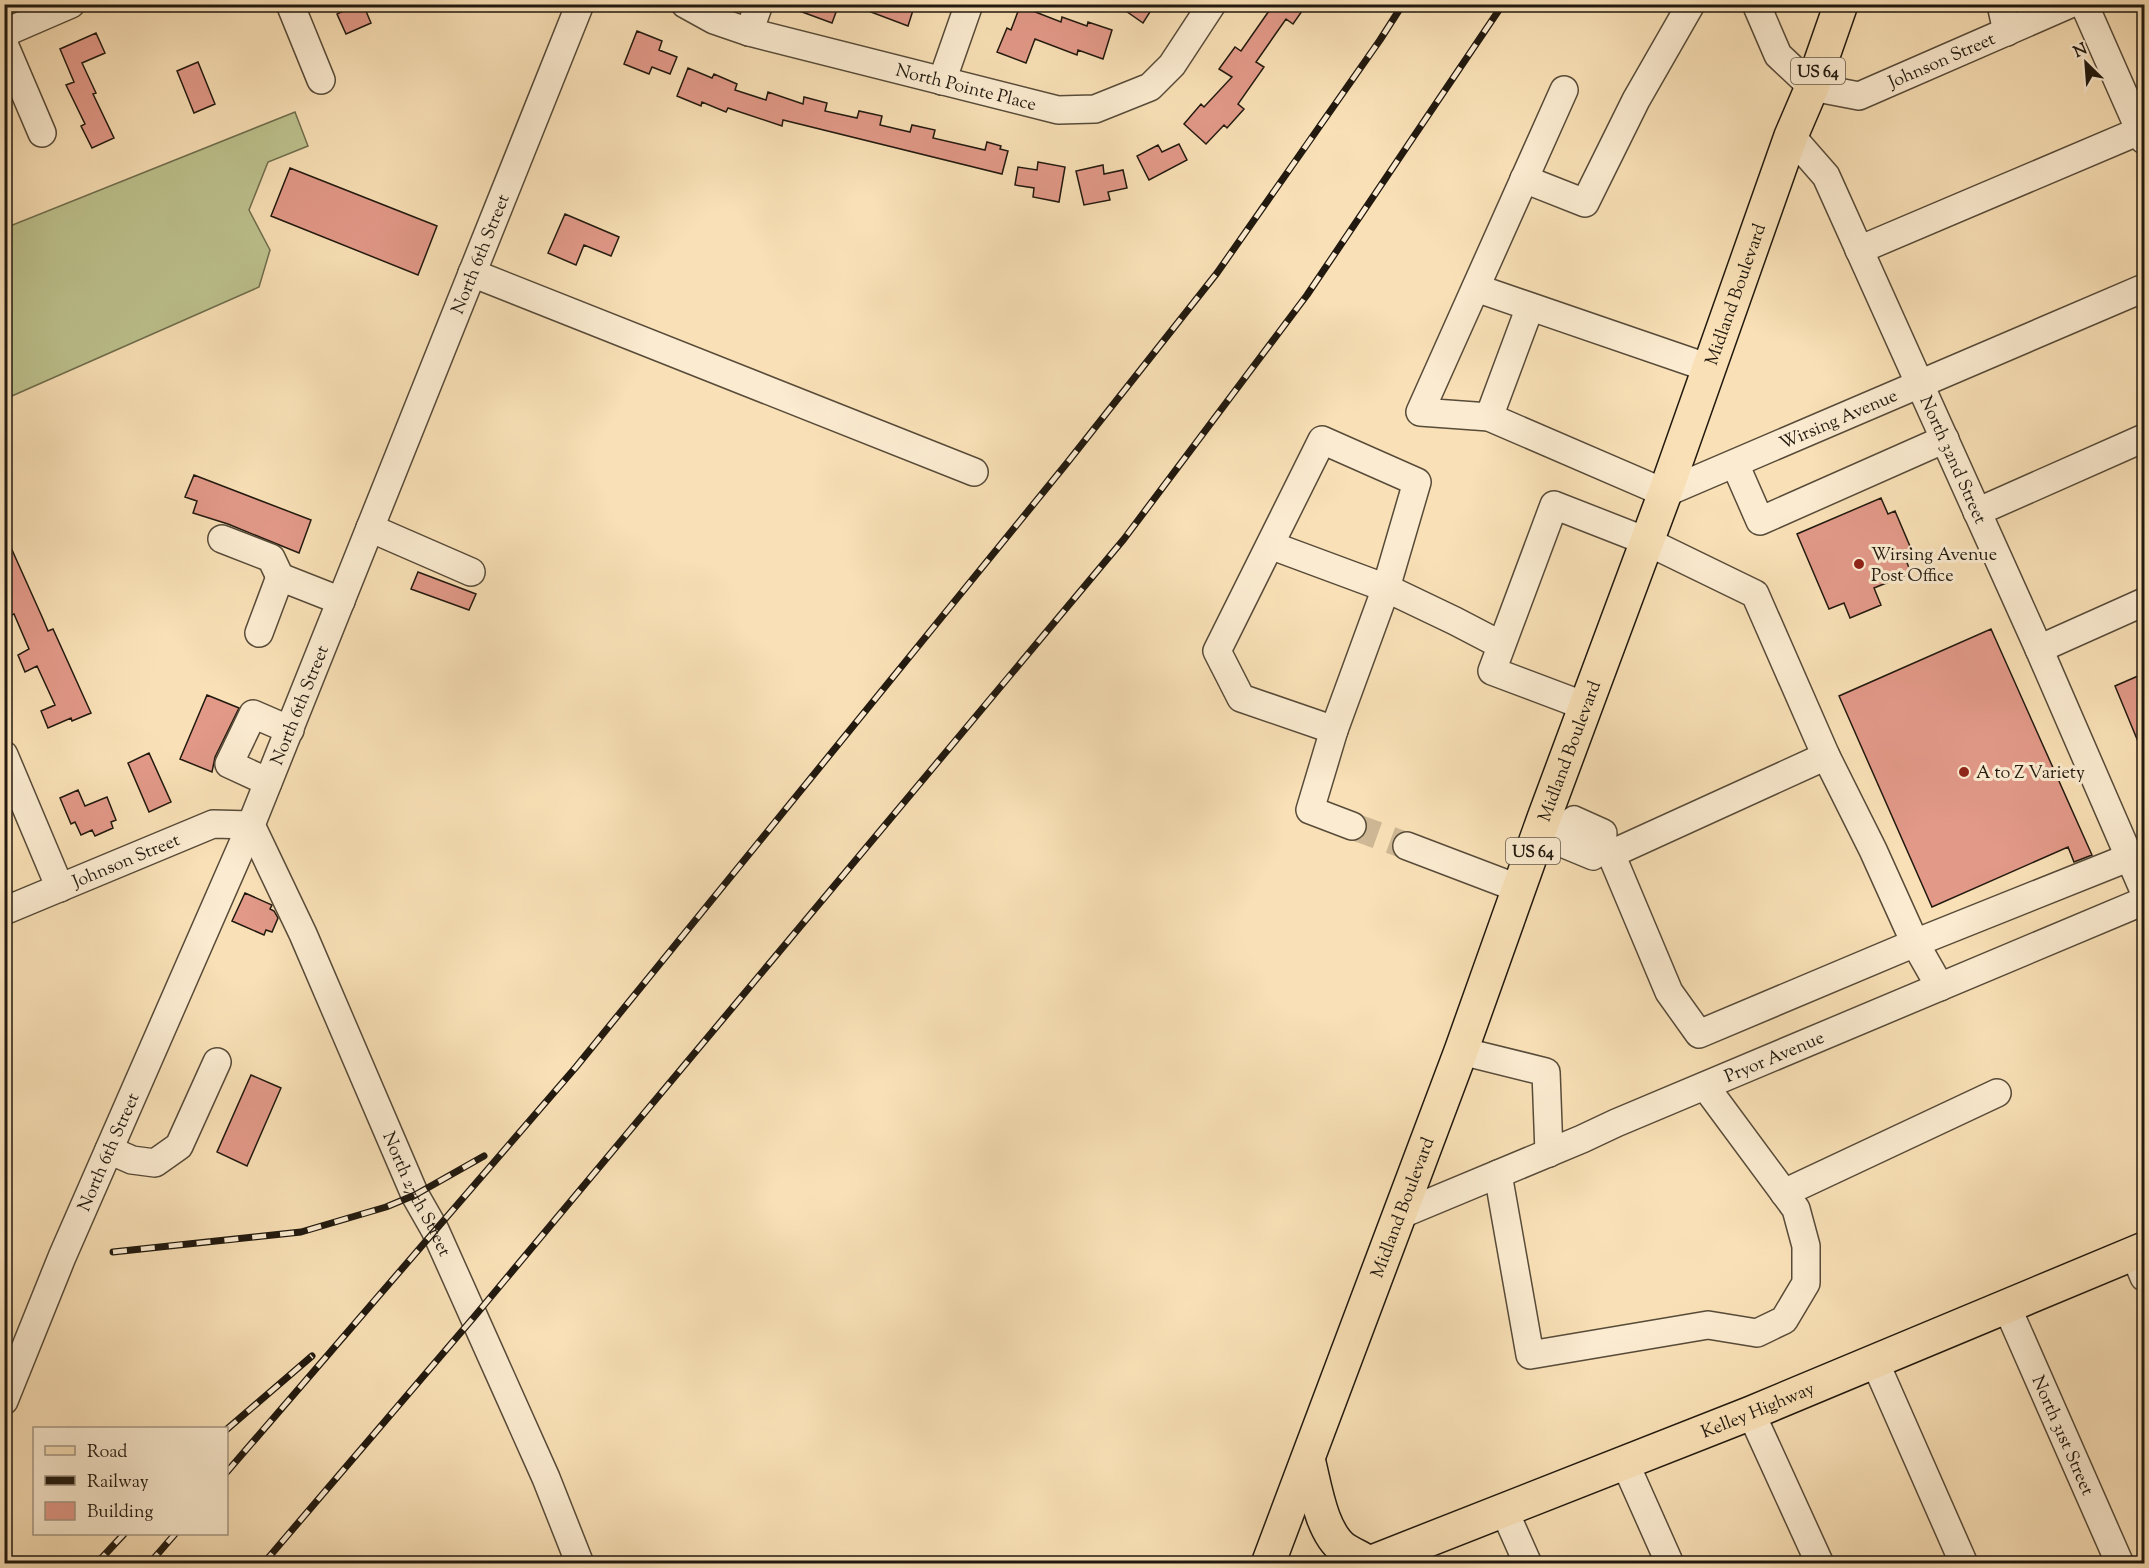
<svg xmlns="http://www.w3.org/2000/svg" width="2149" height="1568" font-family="'Sorts Mill Goudy',serif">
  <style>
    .pitch { fill: #bdc28e; stroke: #6f6e4e; stroke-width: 1.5 }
    .building { fill: #e29988; stroke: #21190f; stroke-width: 1.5 }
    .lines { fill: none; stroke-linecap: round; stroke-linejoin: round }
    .minor-tunnel { stroke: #ceb895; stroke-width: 27; stroke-dasharray: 27 14; stroke-linecap: butt }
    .minor-casing { stroke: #574b39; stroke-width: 30 }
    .major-casing { stroke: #21190f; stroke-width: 36 }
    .minor { stroke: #fbebd0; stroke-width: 27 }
    .major { stroke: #f9e0b6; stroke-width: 33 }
    .rail-casing { stroke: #21190f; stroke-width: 7 }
    .rail { stroke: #fbebd0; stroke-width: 4.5; stroke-dasharray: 14; stroke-linecap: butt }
    .poi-dot { fill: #8f2418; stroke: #fbebd0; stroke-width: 2 }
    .labels { text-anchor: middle; stroke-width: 6; stroke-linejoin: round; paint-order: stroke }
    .shield { fill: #fbebd0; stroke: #625849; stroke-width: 1.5 }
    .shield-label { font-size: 16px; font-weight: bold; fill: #21190f }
    .street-label { font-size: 18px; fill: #21190f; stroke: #fbebd0 }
    .poi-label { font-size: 18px; fill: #21190f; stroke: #fbebd0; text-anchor: start }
  </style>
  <rect width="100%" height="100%" fill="#f9e0b6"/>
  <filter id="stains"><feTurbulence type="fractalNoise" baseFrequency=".00333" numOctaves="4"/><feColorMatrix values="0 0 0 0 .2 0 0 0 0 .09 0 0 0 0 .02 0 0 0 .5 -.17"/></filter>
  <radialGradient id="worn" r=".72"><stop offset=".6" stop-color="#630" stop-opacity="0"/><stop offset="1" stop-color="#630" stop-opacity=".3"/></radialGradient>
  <path class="pitch" d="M 295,112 L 308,146 L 268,162 L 249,210 L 270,250 L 259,287 L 5,399 L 5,228 Z"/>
  <path class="building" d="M 357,4 L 363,4 L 371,23 L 346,34 L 337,14 Z
    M 787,4 L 839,4 L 832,23 L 786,6 Z
    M 855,4 L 915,4 L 908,26 L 855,6 Z
    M 1116,4 L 1155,4 L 1143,23 Z
    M 1266,4 L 1307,4 L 1293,24 L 1286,19 L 1256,62 L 1264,67 L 1238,104 L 1244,109 L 1227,128 L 1224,125 L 1206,144 L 1184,124 L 1201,104 L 1204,107 L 1232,77 L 1219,69 L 1235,47 L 1241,51 L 1271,8 Z
    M 1020,6 L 1061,22 L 1062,17 L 1087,26 L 1088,22 L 1112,30 L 1103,59 L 1078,50 L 1077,55 L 1035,39 L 1026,63 L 997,52 L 1007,28 L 1011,30 Z
    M 637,31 L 662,41 L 659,50 L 677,57 L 670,74 L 652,67 L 649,74 L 624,64 Z
    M 96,33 L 105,53 L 82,63 L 96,93 L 93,94 L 114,138 L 92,148 L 81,126 L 85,124 L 66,85 L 74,82 L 60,49 Z
    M 198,62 L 215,104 L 194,113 L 177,71 Z
    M 688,68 L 712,78 L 714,74 L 737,84 L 735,90 L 766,100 L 768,92 L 803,104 L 804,97 L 827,103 L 825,111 L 857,118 L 859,111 L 882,116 L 880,125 L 910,132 L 912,125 L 935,130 L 933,138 L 985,150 L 987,142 L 1001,146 L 1000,149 L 1008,151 L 1002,174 L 783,120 L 782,126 L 728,108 L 726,112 L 702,102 L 701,106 L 677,96 Z
    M 1179,144 L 1187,160 L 1149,180 L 1137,156 L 1158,145 L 1162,152 Z
    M 1038,162 L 1065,167 L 1059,202 L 1033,197 L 1034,188 L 1015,185 L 1018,167 L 1037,170 Z
    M 1103,165 L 1104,174 L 1123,170 L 1127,188 L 1108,192 L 1110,200 L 1084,205 L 1076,171 Z
    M 290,168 L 437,226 L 418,275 L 271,216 Z
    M 565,214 L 619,237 L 611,256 L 584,245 L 576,265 L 548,253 Z
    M 194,475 L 311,520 L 299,553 L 228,524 L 193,513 L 197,501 L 185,497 Z
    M 1881,498 L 1888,514 L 1895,511 L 1912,551 L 1904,555 L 1911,573 L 1874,588 L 1881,605 L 1850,618 L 1844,603 L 1829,609 L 1797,534 Z
    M 4,532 L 43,619 L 48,631 L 53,629 L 91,713 L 72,721 L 71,718 L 48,728 L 41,711 L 55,705 L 37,666 L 25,672 L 18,655 L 29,649 L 14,614 L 4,618 Z
    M 418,572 L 476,594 L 469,610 L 411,589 Z
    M 1991,629 L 2092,855 L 2074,862 L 2068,847 L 1932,907 L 1839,696 Z
    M 2145,673 L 2145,756 L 2144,756 L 2115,686 Z
    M 207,695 L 239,708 L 215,757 L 212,772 L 180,759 Z
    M 149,753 L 171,802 L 149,812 L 128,763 Z
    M 78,790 L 85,806 L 107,797 L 116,820 L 111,822 L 113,828 L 95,836 L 92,830 L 81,835 L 75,822 L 71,824 L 60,798 Z
    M 245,893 L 272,905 L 270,909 L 274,911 L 278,918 L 272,932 L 266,930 L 264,935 L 232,921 Z
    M 251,1075 L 281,1088 L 247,1166 L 217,1152 Z"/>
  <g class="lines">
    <path class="minor-tunnel" d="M 1352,826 L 1407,846"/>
    <g class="minor-casing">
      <g id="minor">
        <path d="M 290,4 L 321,80"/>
        <path id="s1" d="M 685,4 L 714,20 L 749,32 L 1058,110 L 1095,109 L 1150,87 L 1172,65 L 1212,4"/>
        <path id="s2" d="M 1756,4 L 1778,55 L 1812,87 L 1859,96 L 2070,4"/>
        <path d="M 2003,4 L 2002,9 L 2007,32"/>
        <path d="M 2084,4 L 2144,140"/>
        <path d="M 749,32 L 759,4"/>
        <path d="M 4,33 L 71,4"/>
        <path d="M 4,44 L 42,133"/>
        <path d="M 942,81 L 969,4"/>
        <path id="s3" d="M 1564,90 L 1420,412 L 1489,417 L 1665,493 L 2144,288"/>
        <path id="s4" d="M 1791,136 L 1826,176 L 2039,649 L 2144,891"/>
        <path d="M 1524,179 L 1585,203 L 1636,100 L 1691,4"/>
        <path d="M 1859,250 L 2144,129"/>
        <path d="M 472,273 L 974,472"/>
        <path d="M 1476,288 L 1709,368"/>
        <path d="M 1489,417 L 1530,307"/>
        <path d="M 1735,464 L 1760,521 L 1945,439"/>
        <path d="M 1977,512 L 2144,438"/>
        <path d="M 370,528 L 471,572"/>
        <path d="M 222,539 L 271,558 L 280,577"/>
        <path d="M 1270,545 L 1386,588 L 1417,482 L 1322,440 L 1217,651 L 1241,698 L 1334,730"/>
        <path d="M 259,633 L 280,577 L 341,601"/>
        <path d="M 2039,649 L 2144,602"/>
        <path d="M 1585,706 L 1492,671 L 1554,505 L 1646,541 L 1755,594 L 1826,756 L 1873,850 L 1915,943 L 1940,987"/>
        <path d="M 4,755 L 60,888"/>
        <path d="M 268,782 L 229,764 L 253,714 L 290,730"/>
        <path d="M 1574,820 L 1603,833 L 1602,847 L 1593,856 L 1564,844 L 1562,829 Z"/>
        <path d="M 1352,826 L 1310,810 L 1334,730 L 1386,588 L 1455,621 L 1501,645"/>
        <path d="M 1407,846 L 1520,889"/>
        <path d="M 1602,847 L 1611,854 L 1669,992 L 1699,1034 L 1915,943 L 2130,857"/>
        <path d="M 1611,854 L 1826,756"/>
        <path id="s5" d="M 4,911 L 213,824 L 251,825 L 303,934 L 415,1195 L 435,1230 L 546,1478 L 580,1564"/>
        <path d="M 1461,1051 L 1546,1072 L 1549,1153"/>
        <path d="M 109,1150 L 132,1160 L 155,1163 L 179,1146 L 217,1062"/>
        <path d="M 1498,1174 L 1530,1355 L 1708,1325 L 1757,1333 L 1784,1320 L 1806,1283 L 1806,1246 L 1796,1209 L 1705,1086"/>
        <path d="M 1784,1193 L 1997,1093"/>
        <path id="s6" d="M 1402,1214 L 1582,1139 L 1616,1123 L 2144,901"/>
        <path d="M 2134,1253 L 2144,1277"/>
        <path id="s7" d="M 2007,1307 L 2120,1564"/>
        <path d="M 1875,1362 L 1964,1564"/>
        <path id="s8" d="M 4,1401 L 62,1257 L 251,825 L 580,4"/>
        <path d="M 1751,1413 L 1820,1564"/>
        <path d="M 1625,1463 L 1670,1564"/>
        <path d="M 1504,1510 L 1528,1564"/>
      </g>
    </g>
    <g class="major-casing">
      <g id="major">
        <path d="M 1308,1459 C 1315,1486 1321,1532 1344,1549 C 1352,1554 1361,1558 1369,1563"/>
        <path id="s9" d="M 1268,1564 L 1461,1051 L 1544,818 L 1665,493 L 1791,136 L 1812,87 L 1841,4"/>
        <path id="s10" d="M 1367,1564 L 1751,1413 L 2144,1249"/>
      </g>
    </g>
    <use href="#minor" class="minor"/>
    <use href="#major" class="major"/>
    <g class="rail-casing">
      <path id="rail" d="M 113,1252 L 301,1232 L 386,1207 L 415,1195 L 484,1156
        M 226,1430 L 312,1356
        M 226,1473 L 576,1067 L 1067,463 L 1217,273 L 1380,40 L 1403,4
        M 96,1564 L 124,1534
        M 149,1564 L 175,1534
        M 263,1564 L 474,1317 L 1124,539 L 1307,295 L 1503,4"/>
    </g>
    <use href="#rail" class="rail"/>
  </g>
  <g class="poi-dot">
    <circle cx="1859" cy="564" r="6"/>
    <circle cx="1964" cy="772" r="6"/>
  </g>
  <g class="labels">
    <g class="shield">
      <rect x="1791" y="58" width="54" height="26" rx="4.5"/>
      <rect x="1506" y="838" width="54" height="26" rx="4.5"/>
    </g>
    <g class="shield-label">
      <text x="1818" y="77">US 64</text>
      <text x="1533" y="857">US 64</text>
    </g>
    <g class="street-label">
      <text dy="6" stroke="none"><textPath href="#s2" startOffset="240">Johnson Street</textPath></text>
      <text dy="6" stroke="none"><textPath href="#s1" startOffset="294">North Pointe Place</textPath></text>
      <text dy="6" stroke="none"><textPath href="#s8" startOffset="1242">North 6th Street</textPath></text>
      <text dy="6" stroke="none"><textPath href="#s9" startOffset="1353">Midland Boulevard</textPath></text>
      <text dy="6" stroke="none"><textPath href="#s3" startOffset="802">Wirsing Avenue</textPath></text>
      <text dy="6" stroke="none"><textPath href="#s4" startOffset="364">North 32nd Street</textPath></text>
      <text dy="6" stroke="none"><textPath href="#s8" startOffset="756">North 6th Street</textPath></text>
      <text dy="6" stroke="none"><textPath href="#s9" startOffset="867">Midland Boulevard</textPath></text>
      <text dy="6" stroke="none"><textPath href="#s5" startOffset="132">Johnson Street</textPath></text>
      <text dy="6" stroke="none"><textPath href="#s6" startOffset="404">Pryor Avenue</textPath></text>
      <text dy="6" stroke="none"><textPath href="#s8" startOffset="270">North 6th Street</textPath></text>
      <text dy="6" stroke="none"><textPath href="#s5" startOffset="669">North 27th Street</textPath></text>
      <text dy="6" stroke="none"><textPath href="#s9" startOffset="381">Midland Boulevard</textPath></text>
      <text dy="6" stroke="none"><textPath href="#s10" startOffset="420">Kelley Highway</textPath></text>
      <text dy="6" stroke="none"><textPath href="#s7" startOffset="140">North 31st Street</textPath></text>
    </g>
    <g class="poi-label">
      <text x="1871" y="560">Wirsing Avenue<tspan x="1871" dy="21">Post Office</tspan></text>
      <text x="1976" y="778">A to Z Variety</text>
    </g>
  </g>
  <rect width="2149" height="1568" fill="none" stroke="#f9e0b6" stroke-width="24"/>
  <rect x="6" y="6" width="2137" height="1556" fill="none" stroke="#21190f" stroke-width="3"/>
  <rect x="12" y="12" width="2125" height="1544" fill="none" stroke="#21190f" stroke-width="1.5"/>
  <rect x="33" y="1427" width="195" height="108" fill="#fbebd0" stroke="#a49783" stroke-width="1.5"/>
  <rect x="45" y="1446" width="30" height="9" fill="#f9e0b6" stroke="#a49783" stroke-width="1.5"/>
  <text x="87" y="1457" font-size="18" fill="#21190f">Road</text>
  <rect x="45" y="1476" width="30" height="9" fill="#21190f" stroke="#a49783" stroke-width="1.5"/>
  <text x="87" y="1487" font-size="18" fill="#21190f">Railway</text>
  <rect x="45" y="1502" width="30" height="18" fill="#e29988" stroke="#a49783" stroke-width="1.5"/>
  <text x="87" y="1517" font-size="18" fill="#21190f">Building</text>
  <g transform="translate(2086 63) rotate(335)" stroke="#fbebd0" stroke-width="4.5" paint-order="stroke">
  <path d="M0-4.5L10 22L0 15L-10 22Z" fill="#21190f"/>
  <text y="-9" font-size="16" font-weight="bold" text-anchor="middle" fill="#21190f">N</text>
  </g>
  <rect width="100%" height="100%" filter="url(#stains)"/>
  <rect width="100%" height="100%" fill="url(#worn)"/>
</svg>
